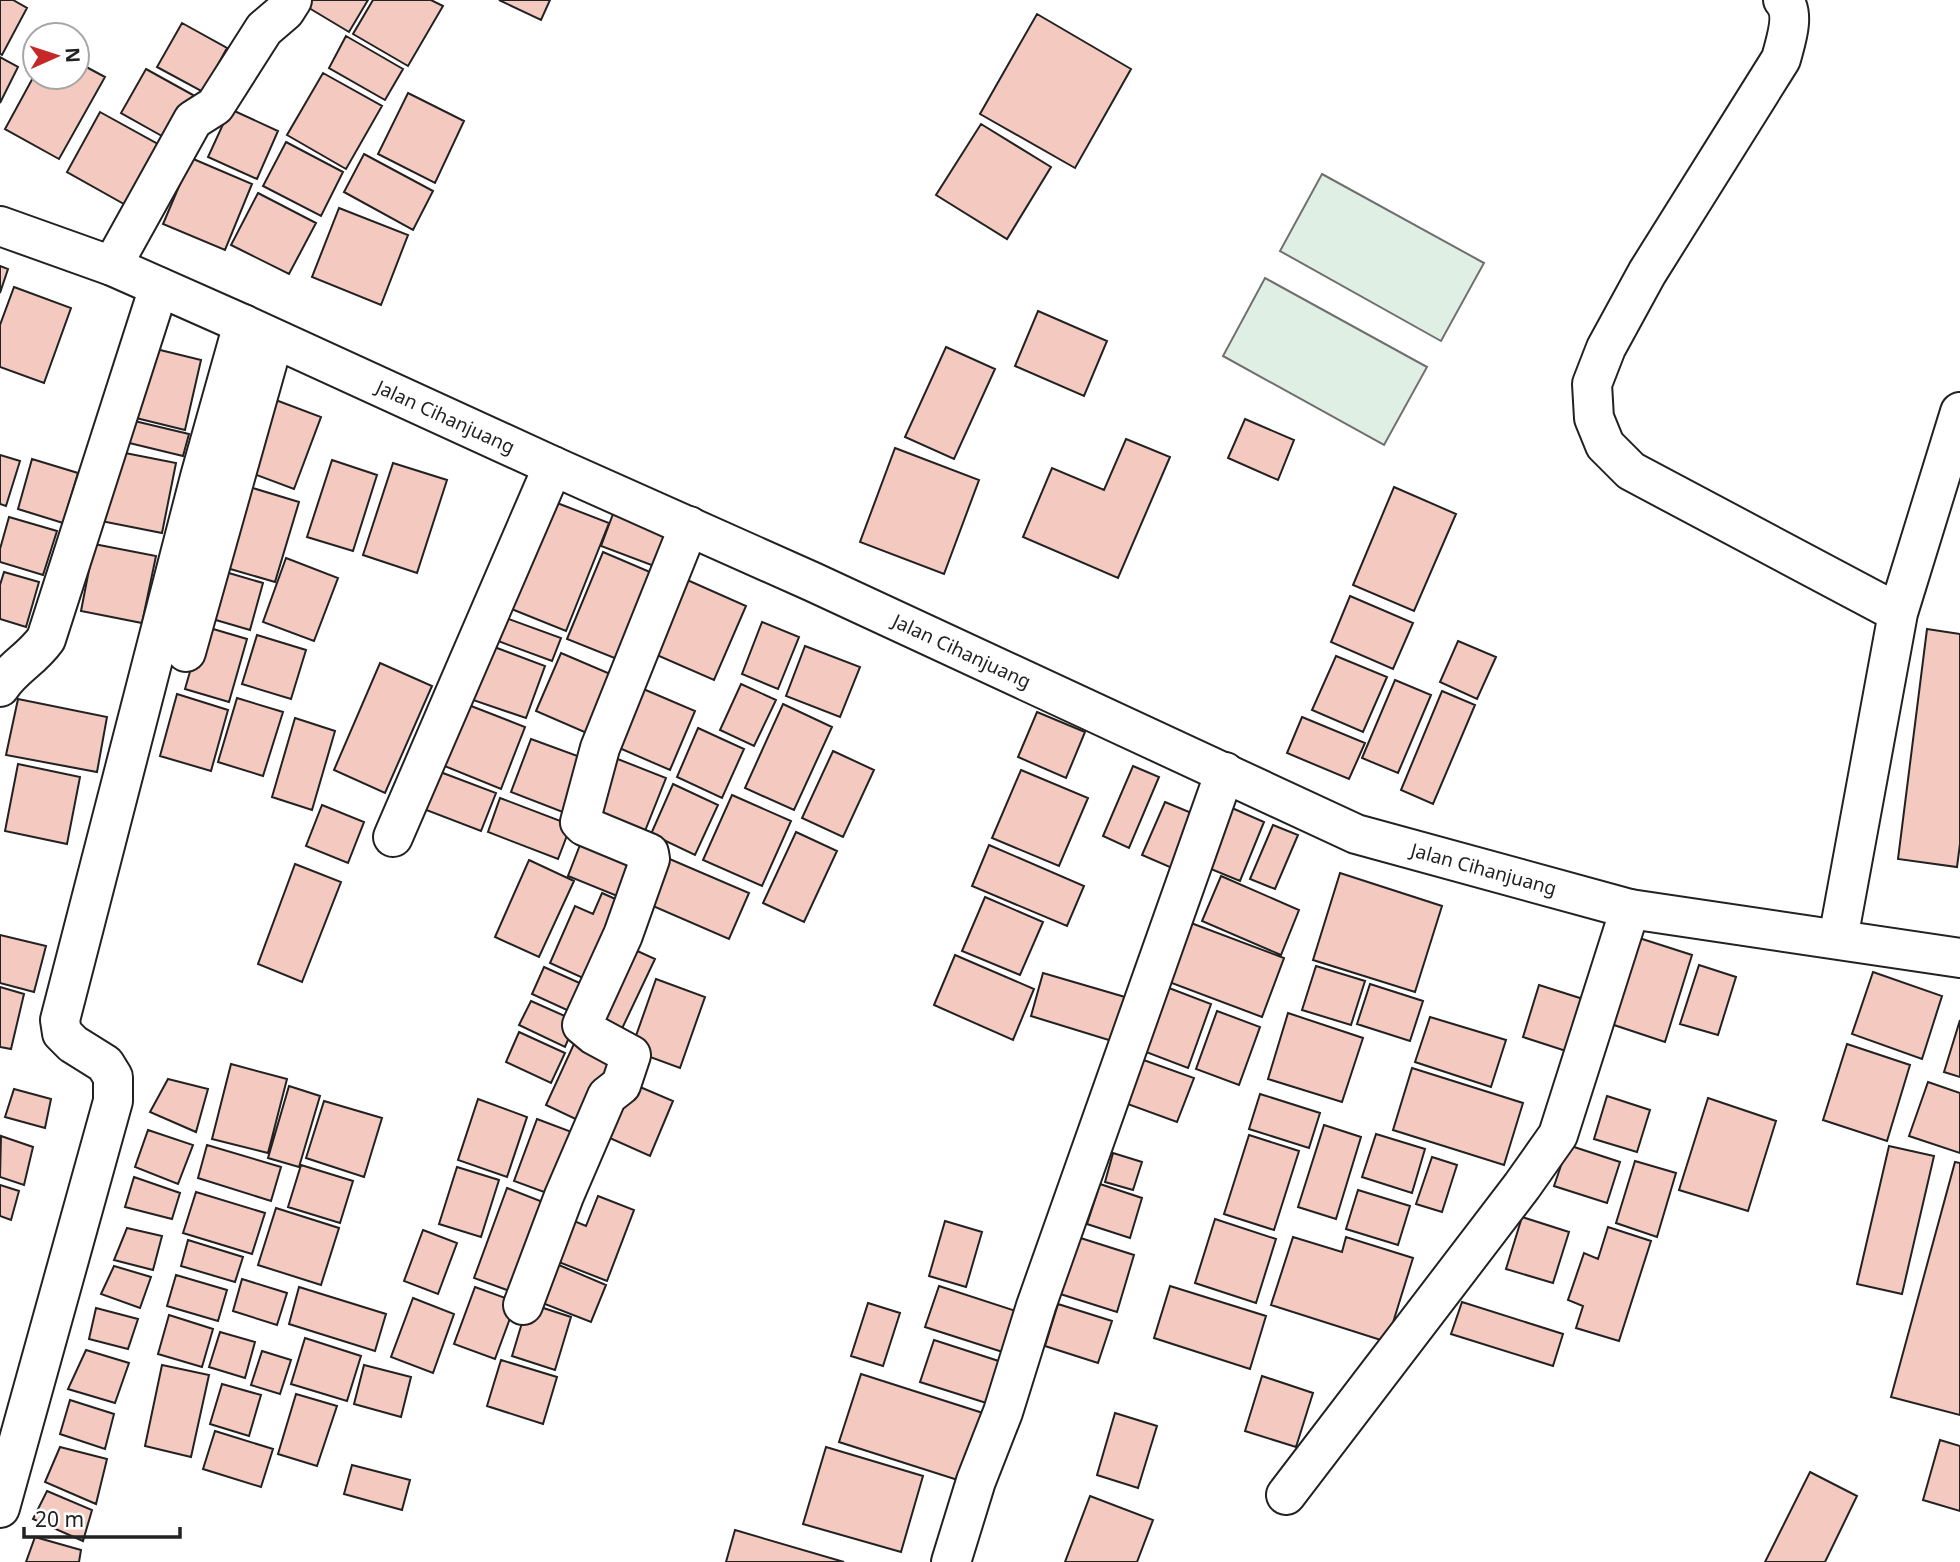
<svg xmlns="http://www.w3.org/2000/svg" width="1960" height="1562" font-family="'Noto Sans',sans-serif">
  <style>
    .green { fill: #e0efe3; stroke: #6f6f6f; stroke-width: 2 }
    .building { fill: #f3c9c0; stroke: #222; stroke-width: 2 }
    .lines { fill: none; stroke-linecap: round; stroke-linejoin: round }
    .minor-casing { stroke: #222; stroke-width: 42 }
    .major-casing { stroke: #222; stroke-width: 42 }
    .minor { stroke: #fff; stroke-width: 38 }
    .major { stroke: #fff; stroke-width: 38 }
    .labels { text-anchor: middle; stroke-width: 5; stroke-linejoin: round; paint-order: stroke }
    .street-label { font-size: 19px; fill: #222; stroke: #fff }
  </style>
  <rect width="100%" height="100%" fill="#fff"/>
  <path class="green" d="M 1322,174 L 1484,263 L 1441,341 L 1280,251 Z
    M 1265,278 L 1427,367 L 1384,445 L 1223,356 Z"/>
  <path class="building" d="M 0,0 L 13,0 L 27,8 L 2,55 L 0,54 Z
    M 307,0 L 368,0 L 349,32 L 304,5 Z
    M 373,0 L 431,0 L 443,6 L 408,66 L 353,34 Z
    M 499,0 L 550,0 L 541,20 Z
    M 1037,14 L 1131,69 L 1075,168 L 980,114 Z
    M 182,23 L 227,48 L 203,92 L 157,67 Z
    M 346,36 L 403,69 L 385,100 L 329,68 Z
    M 0,57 L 18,67 L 0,103 Z
    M 77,62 L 105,77 L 59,159 L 5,129 L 35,74 L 35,77 L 77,77 Z
    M 146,69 L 193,95 L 169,140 L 121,113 Z
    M 323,73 L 382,106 L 346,169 L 287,135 Z
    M 408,93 L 464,121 L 435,183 L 378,154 Z
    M 230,109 L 278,131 L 257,179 L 208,157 Z
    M 100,112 L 165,148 L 131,208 L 67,172 Z
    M 981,124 L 1051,167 L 1007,239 L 936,195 Z
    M 286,142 L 343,172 L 321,216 L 263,186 Z
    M 364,154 L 433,191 L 413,230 L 344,192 Z
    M 191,158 L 252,184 L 225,250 L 163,224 Z
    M 258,193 L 316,223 L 289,274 L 231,245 Z
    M 339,208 L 408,235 L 381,305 L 312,277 Z
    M 0,266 L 8,269 L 0,293 Z
    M 14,287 L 71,308 L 44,383 L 0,367 L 0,325 Z
    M 1038,311 L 1107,341 L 1084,396 L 1015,366 Z
    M 946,347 L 995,369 L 954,459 L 905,437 Z
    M 152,348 L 201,360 L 185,430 L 136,418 Z
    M 273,399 L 321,417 L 294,489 L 246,471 Z
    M 126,419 L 189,434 L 183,456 L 121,441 Z
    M 1245,419 L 1294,440 L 1278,480 L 1228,458 Z
    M 1126,439 L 1170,457 L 1118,578 L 1023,537 L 1052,468 L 1104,490 Z
    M 895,448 L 979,480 L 944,574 L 860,542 Z
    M 115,451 L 176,463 L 162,533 L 101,521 Z
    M 0,455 L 20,461 L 6,506 L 0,504 Z
    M 32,459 L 78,473 L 63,523 L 18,509 Z
    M 332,460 L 377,475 L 353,551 L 307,537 Z
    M 393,463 L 447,480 L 417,573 L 363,555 Z
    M 243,485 L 299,502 L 275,582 L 220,566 Z
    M 1394,487 L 1456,514 L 1414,611 L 1353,585 Z
    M 552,501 L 609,523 L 566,631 L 509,608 Z
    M 613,514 L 674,538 L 662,569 L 601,546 Z
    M 9,517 L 57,531 L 43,575 L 0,562 L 0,549 Z
    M 94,544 L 156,556 L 142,623 L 81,611 Z
    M 603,552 L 657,575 L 622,661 L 567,639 Z
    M 286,558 L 338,578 L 314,641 L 263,622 Z
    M 222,571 L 263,583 L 250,630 L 209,618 Z
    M 4,572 L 39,582 L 26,627 L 0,619 L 0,585 Z
    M 676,575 L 746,606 L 714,680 L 643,649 Z
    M 1350,596 L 1413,623 L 1393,669 L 1331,642 Z
    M 506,618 L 561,638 L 552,661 L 498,641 Z
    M 762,622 L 799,637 L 778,689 L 742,674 Z
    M 203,626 L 247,639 L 229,702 L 185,689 Z
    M 1927,629 L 1960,634 L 1960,844 L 1957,867 L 1898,859 Z
    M 257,635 L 306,650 L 291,699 L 242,684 Z
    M 1458,641 L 1496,657 L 1477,699 L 1440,682 Z
    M 489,645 L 545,666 L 526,718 L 470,699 Z
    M 805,646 L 860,667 L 840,717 L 786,696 Z
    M 561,653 L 615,676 L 589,734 L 536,711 Z
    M 1336,656 L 1387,677 L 1363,732 L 1312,710 Z
    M 380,663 L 432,686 L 385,793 L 334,770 Z
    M 1395,680 L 1431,695 L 1398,773 L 1362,758 Z
    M 741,684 L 776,700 L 754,746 L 720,730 Z
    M 641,688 L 695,711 L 670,770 L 617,747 Z
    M 1442,691 L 1475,705 L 1433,804 L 1401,790 Z
    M 177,694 L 228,710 L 211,771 L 160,756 Z
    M 237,698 L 283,712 L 263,776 L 218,762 Z
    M 18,699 L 107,717 L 97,772 L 6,755 Z
    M 466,704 L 525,727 L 501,789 L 442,765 Z
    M 783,704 L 832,727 L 794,810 L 745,788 Z
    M 1037,712 L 1085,732 L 1066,778 L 1018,757 Z
    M 1302,717 L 1365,743 L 1349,779 L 1287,753 Z
    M 295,718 L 335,731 L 312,810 L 272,797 Z
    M 698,728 L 744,749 L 722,798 L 677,777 Z
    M 531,739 L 594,762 L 573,816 L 511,792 Z
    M 833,751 L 874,770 L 843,837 L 802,818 Z
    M 610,756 L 666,778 L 641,841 L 586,819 Z
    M 18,764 L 80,777 L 67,844 L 5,831 Z
    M 1133,766 L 1159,777 L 1129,848 L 1103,836 Z
    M 435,770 L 496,793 L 481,831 L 421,808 Z
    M 1021,770 L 1088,798 L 1059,866 L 992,838 Z
    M 673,784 L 718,805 L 695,855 L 651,834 Z
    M 732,795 L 791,821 L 762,886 L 703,860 Z
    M 500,798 L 571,825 L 558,859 L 488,832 Z
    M 1165,802 L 1194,814 L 1172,868 L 1142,855 Z
    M 322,805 L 364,822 L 348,863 L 306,846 Z
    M 1232,808 L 1264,822 L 1240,881 L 1206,867 Z
    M 1273,825 L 1298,835 L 1275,889 L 1250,879 Z
    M 585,832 L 644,857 L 627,900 L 568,876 Z
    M 796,832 L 837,851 L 804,922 L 763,903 Z
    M 989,845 L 1084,886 L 1067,926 L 972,886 Z
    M 658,854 L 749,893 L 729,939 L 639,900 Z
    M 529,860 L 574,881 L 539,957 L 495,937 Z
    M 295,864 L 341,882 L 302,982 L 258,964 Z
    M 1340,873 L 1442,906 L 1415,992 L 1313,960 Z
    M 1221,876 L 1299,910 L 1281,955 L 1202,921 Z
    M 602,893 L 629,905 L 594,983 L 550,963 L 575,906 L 593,914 Z
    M 985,897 L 1043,922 L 1020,975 L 962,951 Z
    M 1191,923 L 1284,958 L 1262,1017 L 1169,982 Z
    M 0,935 L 46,946 L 34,992 L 0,983 Z
    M 1636,937 L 1692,955 L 1665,1042 L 1608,1023 Z
    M 622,944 L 655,959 L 618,1037 L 587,1023 Z
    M 955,955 L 1034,989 L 1013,1040 L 934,1005 Z
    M 1699,965 L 1736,977 L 1718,1035 L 1680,1024 Z
    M 1316,966 L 1365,981 L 1351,1025 L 1302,1010 Z
    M 544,967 L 593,989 L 580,1016 L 532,994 Z
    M 1873,972 L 1942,996 L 1922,1059 L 1852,1034 Z
    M 1043,973 L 1125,997 L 1112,1041 L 1031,1016 Z
    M 656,979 L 705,997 L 680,1068 L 631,1050 Z
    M 1370,984 L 1423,1001 L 1410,1041 L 1357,1024 Z
    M 1539,985 L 1583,999 L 1566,1051 L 1523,1037 Z
    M 0,987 L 24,994 L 11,1049 L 0,1047 Z
    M 1169,988 L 1211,1004 L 1188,1068 L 1146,1052 Z
    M 531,1001 L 576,1021 L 565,1047 L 519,1025 Z
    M 1217,1011 L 1260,1027 L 1239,1085 L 1196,1069 Z
    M 1288,1013 L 1363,1038 L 1342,1102 L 1268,1079 Z
    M 1430,1017 L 1506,1040 L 1491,1087 L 1415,1062 Z
    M 1960,1020 L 1960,1077 L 1944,1072 Z
    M 519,1032 L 565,1053 L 551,1083 L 506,1062 Z
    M 578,1035 L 618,1054 L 586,1124 L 546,1105 Z
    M 1847,1044 L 1910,1065 L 1887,1141 L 1823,1120 Z
    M 1138,1058 L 1194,1078 L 1177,1122 L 1122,1102 Z
    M 231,1064 L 287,1079 L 268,1153 L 212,1139 Z
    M 1412,1068 L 1523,1103 L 1504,1165 L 1393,1130 Z
    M 168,1079 L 208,1089 L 196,1132 L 150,1112 Z
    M 626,1081 L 673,1101 L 650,1156 L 603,1135 Z
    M 1928,1082 L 1960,1093 L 1960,1153 L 1909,1136 Z
    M 289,1086 L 320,1096 L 299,1167 L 268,1158 Z
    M 14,1089 L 51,1099 L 45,1128 L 5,1117 Z
    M 1260,1094 L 1320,1113 L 1309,1148 L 1249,1129 Z
    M 1607,1096 L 1650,1110 L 1637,1152 L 1594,1139 Z
    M 1708,1098 L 1776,1121 L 1748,1211 L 1679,1190 Z
    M 478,1099 L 527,1117 L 507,1177 L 458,1160 Z
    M 324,1101 L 382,1118 L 364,1177 L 306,1158 Z
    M 537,1119 L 577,1134 L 555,1196 L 514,1181 Z
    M 1324,1125 L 1361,1137 L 1336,1219 L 1298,1207 Z
    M 148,1130 L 193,1145 L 178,1184 L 135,1167 Z
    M 1376,1134 L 1425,1149 L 1412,1193 L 1362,1177 Z
    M 1249,1135 L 1299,1151 L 1274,1230 L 1224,1214 Z
    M 1,1136 L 33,1147 L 24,1185 L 0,1177 Z
    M 207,1145 L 281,1167 L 271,1201 L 198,1178 Z
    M 1568,1145 L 1620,1162 L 1607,1203 L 1554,1186 Z
    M 1889,1146 L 1934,1156 L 1902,1294 L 1857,1284 Z
    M 1113,1153 L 1142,1162 L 1133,1190 L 1105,1182 Z
    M 1432,1157 L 1457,1165 L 1442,1212 L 1416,1204 Z
    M 1635,1161 L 1676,1173 L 1657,1237 L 1616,1223 Z
    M 1955,1162 L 1960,1163 L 1960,1415 L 1891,1397 Z
    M 301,1165 L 353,1181 L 340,1223 L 288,1207 Z
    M 457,1167 L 499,1180 L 481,1237 L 439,1224 Z
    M 134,1177 L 180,1193 L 172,1219 L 125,1207 Z
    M 1100,1184 L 1142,1198 L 1130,1238 L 1087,1224 Z
    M 0,1185 L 19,1191 L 11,1220 L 0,1216 Z
    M 507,1188 L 548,1204 L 515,1293 L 474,1278 Z
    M 1358,1190 L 1410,1206 L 1398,1245 L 1346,1229 Z
    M 196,1192 L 265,1213 L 252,1254 L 183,1233 Z
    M 598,1196 L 634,1210 L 607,1281 L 546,1257 L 562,1216 L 586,1226 Z
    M 276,1208 L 339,1228 L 321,1285 L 258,1265 Z
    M 1522,1217 L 1569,1232 L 1553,1283 L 1506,1269 Z
    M 1215,1219 L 1276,1239 L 1256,1303 L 1195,1283 Z
    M 945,1221 L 982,1232 L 966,1287 L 929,1276 Z
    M 1608,1227 L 1651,1241 L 1619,1341 L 1576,1328 L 1583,1306 L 1568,1300 L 1584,1253 L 1598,1259 Z
    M 127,1228 L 162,1236 L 153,1270 L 114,1260 Z
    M 423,1230 L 457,1243 L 438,1294 L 404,1281 Z
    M 1071,1235 L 1134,1255 L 1117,1312 L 1054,1292 Z
    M 1293,1237 L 1342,1252 L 1346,1237 L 1413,1258 L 1387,1342 L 1271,1305 Z
    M 188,1240 L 243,1257 L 235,1282 L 181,1266 Z
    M 547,1260 L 606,1285 L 591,1322 L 532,1299 Z
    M 114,1266 L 151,1277 L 140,1308 L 101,1294 Z
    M 176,1275 L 227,1290 L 218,1321 L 167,1306 Z
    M 242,1279 L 287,1293 L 277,1325 L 233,1311 Z
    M 939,1286 L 1028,1315 L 1015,1356 L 925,1327 Z
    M 1170,1286 L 1266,1316 L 1250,1369 L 1154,1338 Z
    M 299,1287 L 386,1314 L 375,1351 L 289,1324 Z
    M 475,1287 L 516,1302 L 495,1359 L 454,1344 Z
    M 413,1298 L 454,1314 L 433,1373 L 391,1357 Z
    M 1462,1302 L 1563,1334 L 1553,1366 L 1451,1334 Z
    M 528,1303 L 571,1317 L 555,1370 L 512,1356 Z
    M 868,1303 L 900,1313 L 883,1366 L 851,1356 Z
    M 1058,1304 L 1112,1321 L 1098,1363 L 1045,1346 Z
    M 96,1308 L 138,1319 L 128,1349 L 89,1339 Z
    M 169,1315 L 213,1329 L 202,1367 L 158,1354 Z
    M 220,1332 L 255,1342 L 245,1378 L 209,1367 Z
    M 305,1338 L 361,1356 L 347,1401 L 291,1384 Z
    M 934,1340 L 1011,1365 L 999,1407 L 920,1382 Z
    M 86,1350 L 129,1363 L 115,1403 L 68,1389 Z
    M 262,1351 L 291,1360 L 280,1394 L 251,1385 Z
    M 501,1360 L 557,1377 L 543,1424 L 487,1406 Z
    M 162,1365 L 209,1375 L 191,1457 L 145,1446 Z
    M 364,1365 L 411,1377 L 401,1417 L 354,1404 Z
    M 861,1374 L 986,1414 L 964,1482 L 839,1442 Z
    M 1262,1376 L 1313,1393 L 1296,1447 L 1245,1431 Z
    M 222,1384 L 261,1395 L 249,1436 L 210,1424 Z
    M 296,1394 L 337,1406 L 317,1466 L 278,1454 Z
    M 70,1400 L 114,1414 L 105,1449 L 60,1434 Z
    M 1115,1413 L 1157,1426 L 1138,1488 L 1097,1475 Z
    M 215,1431 L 273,1449 L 261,1487 L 203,1469 Z
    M 1940,1440 L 1960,1446 L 1960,1511 L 1923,1500 Z
    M 60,1447 L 107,1459 L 96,1504 L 45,1482 Z
    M 826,1447 L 923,1476 L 901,1552 L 803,1524 Z
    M 352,1465 L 410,1480 L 402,1510 L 344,1494 Z
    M 1810,1472 L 1857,1496 L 1825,1562 L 1765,1562 Z
    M 47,1491 L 92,1510 L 83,1541 L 33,1519 Z
    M 1090,1496 L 1153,1520 L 1137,1562 L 1065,1562 Z
    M 735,1530 L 844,1562 L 726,1562 Z
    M 35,1537 L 81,1550 L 79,1562 L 26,1562 Z"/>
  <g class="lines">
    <g class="minor-casing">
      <path id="minor" d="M 1783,0 C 1796,14 1785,43 1781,59 L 1647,273 L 1606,348 L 1592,384 L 1594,418 L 1605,445 L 1631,471 L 1898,613
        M 112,266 L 193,120 L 215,106 L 264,29 L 285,11 L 292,0
        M 186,652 L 274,339
        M 0,687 C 13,667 31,660 46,639 L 159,287
        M 393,837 L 553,466
        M 1838,939 L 1898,613 L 1960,412
        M 523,1305 L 564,1196 L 607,1096 L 621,1085 L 631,1055 L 594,1035 L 582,1025 L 623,935 L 650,859 L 649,853 L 584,826 L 580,822 L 600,748 L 689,526
        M 1286,1495 L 1522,1186 L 1558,1135 L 1630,909
        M 0,1508 L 113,1101 L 113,1077 L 105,1064 L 73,1044 L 62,1033 L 60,1020 L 200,477 L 243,324
        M 951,1562 L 976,1481 L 1003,1412 L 1036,1306 L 1225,772"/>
    </g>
    <g class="major-casing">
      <g id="major">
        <path id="s1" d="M 0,226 L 112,266 L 243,324 L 553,466 L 813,582 L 1356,834 L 1630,909 L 1960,958"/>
      </g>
    </g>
    <use href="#minor" class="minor"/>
    <use href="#major" class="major"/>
  </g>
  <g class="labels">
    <g class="street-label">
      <text dy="7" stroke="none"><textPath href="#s1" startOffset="485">Jalan Cihanjuang</textPath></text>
      <text dy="7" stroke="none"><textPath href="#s1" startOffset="1052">Jalan Cihanjuang</textPath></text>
      <text dy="7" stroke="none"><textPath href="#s1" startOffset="1619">Jalan Cihanjuang</textPath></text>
    </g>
  </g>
  <g transform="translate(56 56) rotate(87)"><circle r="33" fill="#ffffff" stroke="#a7a7a7" stroke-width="2"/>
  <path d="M0-5L12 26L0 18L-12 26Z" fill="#c62828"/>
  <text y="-10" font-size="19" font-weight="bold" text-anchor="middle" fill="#222222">N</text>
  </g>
  <path d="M24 1527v10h156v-10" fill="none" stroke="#222222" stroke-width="3.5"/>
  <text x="35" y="1527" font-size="21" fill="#222222" stroke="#ffffff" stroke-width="5" paint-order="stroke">20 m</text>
</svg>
